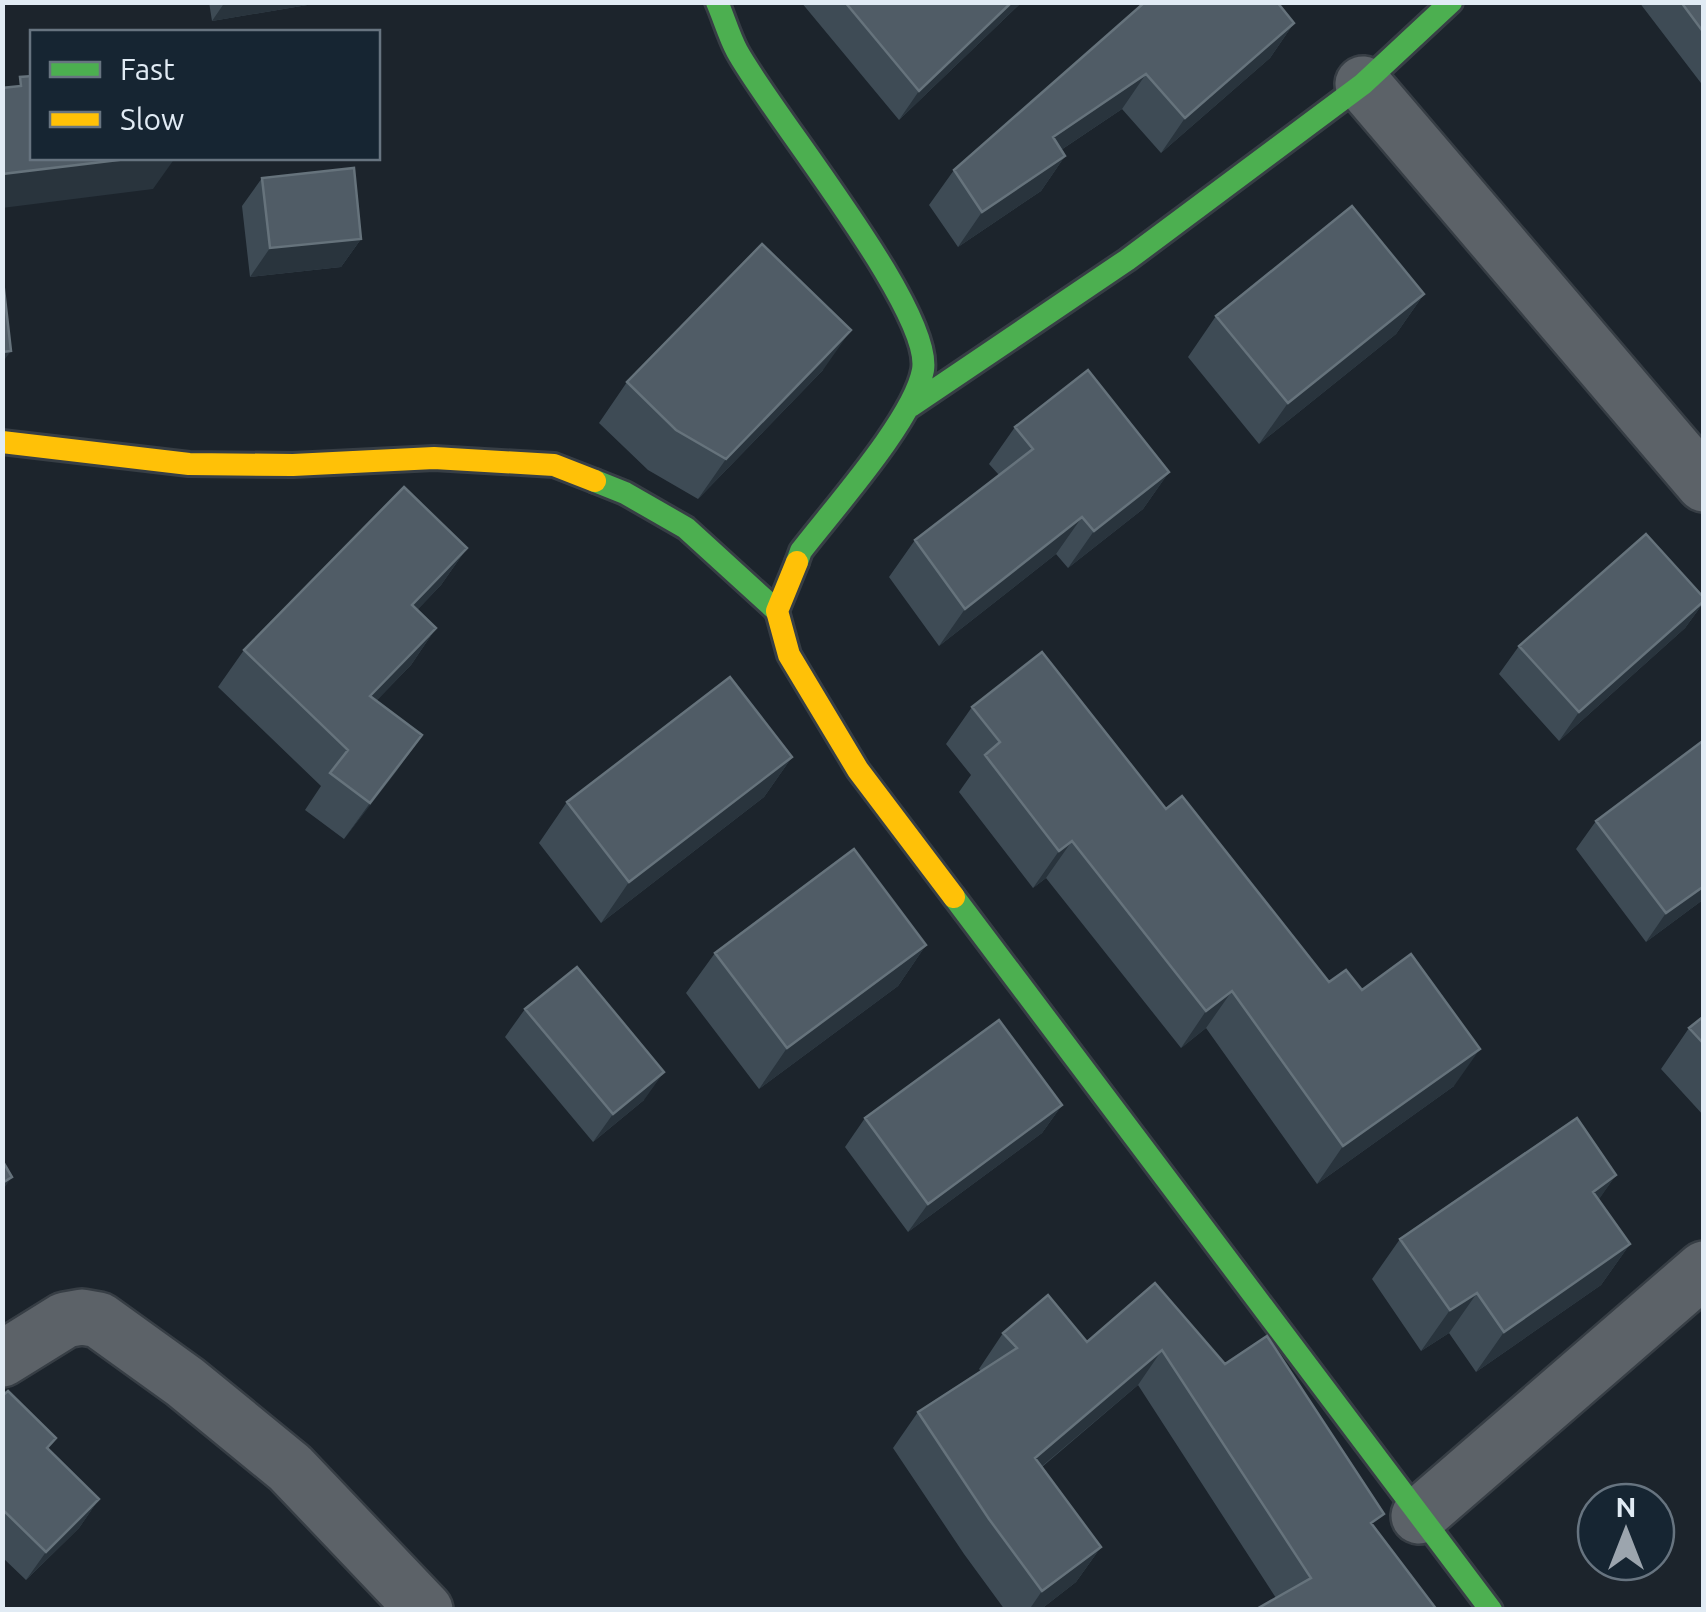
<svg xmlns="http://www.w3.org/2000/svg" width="1706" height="1612" font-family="Ubuntu,sans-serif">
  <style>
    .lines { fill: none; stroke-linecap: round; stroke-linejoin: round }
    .street-casing { stroke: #373e45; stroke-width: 60 }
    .fast-casing { stroke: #373e45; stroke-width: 28 }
    .slow-casing { stroke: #373e45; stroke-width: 28 }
    .street { stroke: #5c6268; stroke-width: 55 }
    .fast { stroke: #4caf50; stroke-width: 22 }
    .slow { stroke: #ffc107; stroke-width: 22 }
    .wall { fill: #3e4b55 }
    .shaded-wall { fill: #29343d }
    .building { fill: #505c66; stroke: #66737c; stroke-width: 2.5 }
  </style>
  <rect width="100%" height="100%" fill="#1c242c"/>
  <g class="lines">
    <g class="street-casing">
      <path id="street" d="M 1363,84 L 1704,484
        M 2,1359 L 65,1320 L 82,1317 L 99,1320 L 185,1382 L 290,1468 L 425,1610
        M 1419,1516 L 1704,1269"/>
    </g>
    <g class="fast-casing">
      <path id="fast" d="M 717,2 C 724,18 729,36 737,51 C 771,114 933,309 923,370 C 914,419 834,508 801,551 L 797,562
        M 911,406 L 1127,260 L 1363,84 L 1451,2
        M 595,481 L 625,493 L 686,528 L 777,611
        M 954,897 L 1491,1610"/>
    </g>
    <g class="slow-casing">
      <path id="slow" d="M 2,442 L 189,464 L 293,465 L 434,458 L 554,465 L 595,481
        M 797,562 L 777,611 L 789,655 L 858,770 L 954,897"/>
    </g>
    <use href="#street" class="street"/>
    <use href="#fast" class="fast"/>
    <use href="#slow" class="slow"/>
  </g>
  <path class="wall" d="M 209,2 L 325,2 L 212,21 Z
    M 801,2 L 1022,2 L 899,120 Z
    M 1145,2 L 1294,23 L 1270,58 L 1161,153 L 1122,109 L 1061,150 L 1065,156 L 1041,191 L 958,247 L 929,205 L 954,170 Z
    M 1639,2 L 1704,2 L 1704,87 Z
    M 262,178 L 361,239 L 341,267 L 250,277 L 242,206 Z
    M 1424,294 L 1396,334 L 1259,444 L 1188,357 L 1216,316 Z
    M 823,370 L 698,499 L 648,470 L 599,423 L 627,382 Z
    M 1015,427 L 1169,472 L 1143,509 L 1068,568 L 1056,554 L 939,646 L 889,577 L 915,540 L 999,475 L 989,464 Z
    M 467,548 L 441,585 L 417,610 L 436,628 L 411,665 L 376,701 L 422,735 L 344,839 L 305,810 L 321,786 L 218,687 L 244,650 Z
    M 1704,602 L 1685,628 L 1559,741 L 1499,674 L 1519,646 Z
    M 972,707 L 1166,809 L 1329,982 L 1362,990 L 1454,1086 L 1317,1184 L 1206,1028 L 1181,1048 L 1046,878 L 1033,888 L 959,792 L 971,775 L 946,744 Z
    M 1704,740 L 1704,899 L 1646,942 L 1576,849 L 1596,821 Z
    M 792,757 L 764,797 L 601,923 L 539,843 L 567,802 Z
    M 926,945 L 898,986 L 759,1089 L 686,993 L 715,953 Z
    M 525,1009 L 644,1100 L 593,1142 L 505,1037 Z
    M 1704,1016 L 1704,1116 L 1661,1069 L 1689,1028 Z
    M 1062,1105 L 1042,1133 L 908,1232 L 845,1147 L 865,1118 Z
    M 1616,1175 L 1598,1200 L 1630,1244 L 1601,1285 L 1476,1372 L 1449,1333 L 1421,1351 L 1372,1279 L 1400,1239 Z
    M 1155,1283 L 1225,1364 L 1375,1527 L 1437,1610 L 1276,1598 L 1138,1385 L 1042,1467 L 1101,1547 L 1076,1582 L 1040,1610 L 1005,1610 L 964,1554 L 893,1448 L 918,1412 L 981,1371 L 979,1369 L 1003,1333 L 1087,1342 Z
    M 2,1396 L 48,1449 L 99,1499 L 79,1528 L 26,1580 L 2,1557 Z"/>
  <path class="shaded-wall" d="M 225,2 L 325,2 L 212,21 Z
    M 1012,2 L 1022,2 L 899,120 L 919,91 Z
    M 1294,23 L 1270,58 L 1161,153 L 1185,118 Z
    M 1146,74 L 1122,109 L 1028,172 L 1053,137 Z
    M 1065,156 L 1041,191 L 958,247 L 982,212 Z
    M 135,158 L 175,158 L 153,189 L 2,208 L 2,174 Z
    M 361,239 L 341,267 L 250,277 L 270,248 Z
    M 1424,294 L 1396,334 L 1259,444 L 1288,403 Z
    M 851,330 L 823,370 L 698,499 L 726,459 Z
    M 11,351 L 2,363 L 2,352 Z
    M 1169,472 L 1143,509 L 1068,568 L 1094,531 Z
    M 1082,517 L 1056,554 L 939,646 L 965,609 Z
    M 467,548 L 441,585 L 387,642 L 412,605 Z
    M 1704,602 L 1685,628 L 1559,741 L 1579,712 Z
    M 436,628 L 411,665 L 345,733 L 370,696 Z
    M 422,735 L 396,772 L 344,839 L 370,803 Z
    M 792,757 L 764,797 L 601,923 L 629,882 Z
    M 1072,841 L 1046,878 L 1033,888 L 1059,851 Z
    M 1704,886 L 1704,899 L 1646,942 L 1666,913 Z
    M 926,945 L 898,986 L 759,1089 L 787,1048 Z
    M 1232,991 L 1206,1028 L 1181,1048 L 1206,1011 Z
    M 1480,1049 L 1454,1086 L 1317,1184 L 1343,1146 Z
    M 664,1072 L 644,1100 L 593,1142 L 613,1114 Z
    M 1062,1105 L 1042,1133 L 908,1232 L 928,1204 Z
    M 1616,1175 L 1588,1215 L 1593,1192 Z
    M 12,1177 L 2,1191 L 2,1183 Z
    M 1630,1244 L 1601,1285 L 1476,1372 L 1504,1332 Z
    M 1477,1293 L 1449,1333 L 1421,1351 L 1450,1310 Z
    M 1162,1350 L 1138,1385 L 1010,1493 L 1035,1458 Z
    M 99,1499 L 79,1528 L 26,1580 L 46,1552 Z
    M 1101,1547 L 1076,1582 L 1040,1610 L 1029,1610 L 1042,1591 Z"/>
  <path class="building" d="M 845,2 L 1012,2 L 919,91 Z
    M 1145,2 L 1277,2 L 1294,23 L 1185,118 L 1146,74 L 1053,137 L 1065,156 L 982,212 L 954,170 Z
    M 1681,2 L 1704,2 L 1704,33 Z
    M 32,76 L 32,158 L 135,158 L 2,174 L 2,88 L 21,86 L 20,77 Z
    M 354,168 L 361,239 L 270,248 L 262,178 Z
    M 1352,206 L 1424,294 L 1288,403 L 1216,316 Z
    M 762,244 L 851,330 L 726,459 L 676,430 L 627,382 Z
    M 2,272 L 11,351 L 2,352 Z
    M 1088,370 L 1169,472 L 1094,531 L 1082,517 L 965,609 L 915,540 L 1033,449 L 1015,427 Z
    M 404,487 L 467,548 L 412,605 L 436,628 L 370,696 L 422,735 L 370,803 L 330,773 L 348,750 L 244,650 Z
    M 1646,534 L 1704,598 L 1704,601 L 1579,712 L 1519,646 Z
    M 1042,652 L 1166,809 L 1182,796 L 1329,982 L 1346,970 L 1362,990 L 1411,954 L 1480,1049 L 1343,1146 L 1232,991 L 1206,1011 L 1072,841 L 1059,851 L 985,755 L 1000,742 L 972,707 Z
    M 730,677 L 792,757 L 629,882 L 567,802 Z
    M 1704,740 L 1704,886 L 1666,913 L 1596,821 Z
    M 854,849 L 926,945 L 787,1048 L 715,953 Z
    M 577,967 L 664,1072 L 613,1114 L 525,1009 Z
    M 1704,1016 L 1704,1044 L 1689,1028 Z
    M 999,1020 L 1062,1105 L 928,1204 L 865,1118 Z
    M 1577,1118 L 1616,1175 L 1593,1192 L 1630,1244 L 1504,1332 L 1477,1293 L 1450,1310 L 1400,1239 Z
    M 2,1160 L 12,1177 L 2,1183 Z
    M 1155,1283 L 1225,1364 L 1267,1336 L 1384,1514 L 1371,1523 L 1437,1610 L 1255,1610 L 1311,1578 L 1162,1350 L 1035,1458 L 1101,1547 L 1042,1591 L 989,1519 L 918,1412 L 1017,1348 L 1003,1333 L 1048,1295 L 1087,1342 Z
    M 8,1391 L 56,1438 L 47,1448 L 99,1499 L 46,1552 L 2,1509 L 2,1396 Z"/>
  <rect width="1706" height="1612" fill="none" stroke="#e1ebf4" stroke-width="10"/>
  <rect x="30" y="30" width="350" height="130" fill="#162532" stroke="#677480" stroke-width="2.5"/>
  <rect x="50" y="62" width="50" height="15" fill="#4caf50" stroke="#677480" stroke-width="2.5"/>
  <text x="120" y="80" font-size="30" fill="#e1ebf4">Fast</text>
  <rect x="50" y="112" width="50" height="15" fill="#ffc107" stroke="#677480" stroke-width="2.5"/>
  <text x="120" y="130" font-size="30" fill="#e1ebf4">Slow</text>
  <g transform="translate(1626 1532)"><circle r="48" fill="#162532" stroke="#677480" stroke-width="2.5"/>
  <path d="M0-8L18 38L0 25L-18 38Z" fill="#9ca5ae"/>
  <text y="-15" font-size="28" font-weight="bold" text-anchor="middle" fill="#e1ebf4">N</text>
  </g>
</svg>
